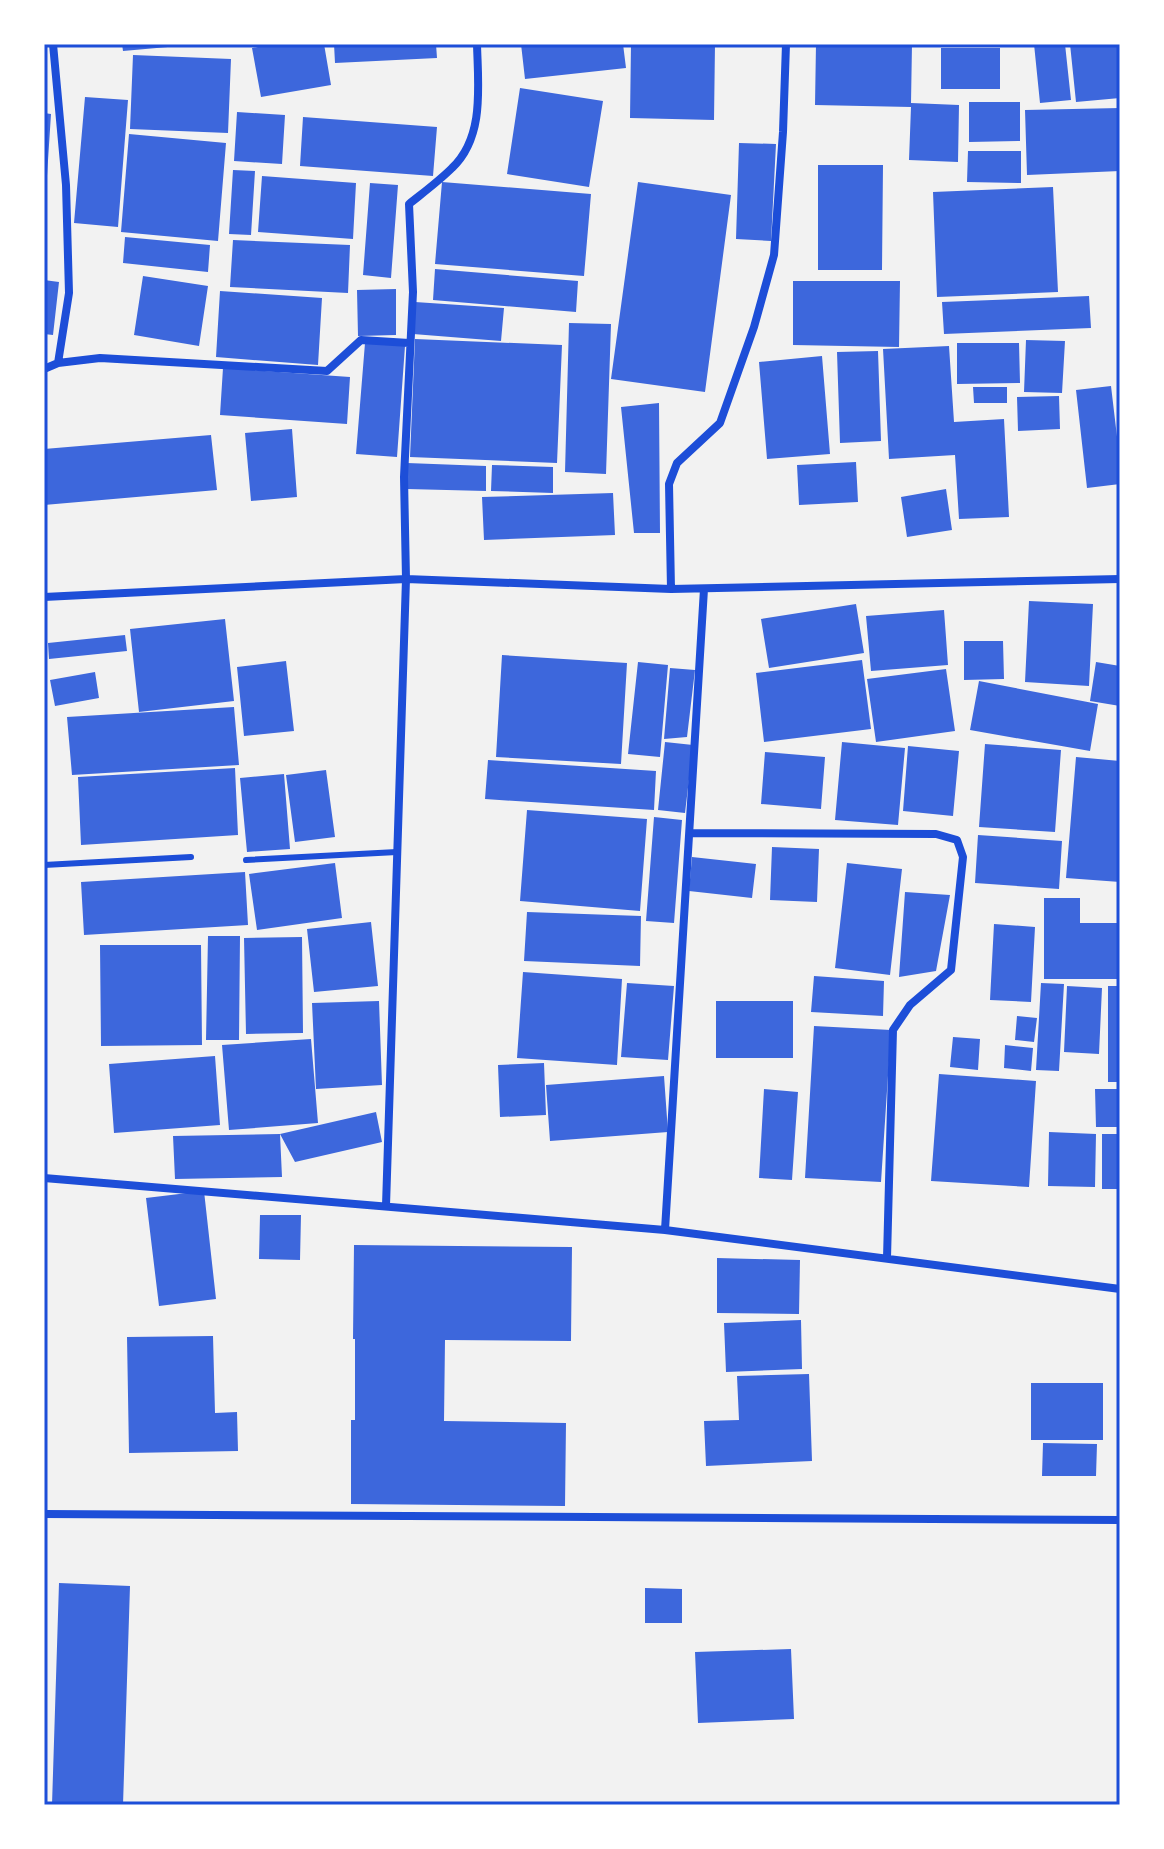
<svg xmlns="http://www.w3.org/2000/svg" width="1164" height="1849" font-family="Mulish,sans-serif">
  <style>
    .building { fill: #3d67dc }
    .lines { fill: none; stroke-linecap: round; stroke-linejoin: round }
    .service { stroke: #1d4ed8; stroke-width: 6 }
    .minor { stroke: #1d4ed8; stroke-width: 8 }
    .neatline { fill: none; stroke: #1d4ed8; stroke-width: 3 }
  </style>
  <rect width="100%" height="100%" fill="#f2f2f2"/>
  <path class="building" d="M 122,44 L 179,44 L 179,46 L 123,51 Z
    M 274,44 L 324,44 L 331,85 L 261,97 L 252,48 Z
    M 334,44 L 436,44 L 437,58 L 335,63 Z
    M 521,44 L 623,44 L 626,68 L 525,79 Z
    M 631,44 L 715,44 L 714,120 L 630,118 Z
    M 816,44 L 912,44 L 911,103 L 959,105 L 958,162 L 909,160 L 911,107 L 815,105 Z
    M 1034,44 L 1065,44 L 1071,100 L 1040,103 Z
    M 1070,44 L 1120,44 L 1120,98 L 1076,102 Z
    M 941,48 L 1000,48 L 1000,89 L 941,89 Z
    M 133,55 L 231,59 L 228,133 L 130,129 Z
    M 520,88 L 603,101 L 589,187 L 507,174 Z
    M 85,97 L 128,100 L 118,227 L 74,223 Z
    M 969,102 L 1020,102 L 1020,141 L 969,142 Z
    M 1120,108 L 1120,171 L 1027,175 L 1025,110 Z
    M 237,112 L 285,115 L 282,164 L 234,161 Z
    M 44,113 L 51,114 L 46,191 L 44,191 Z
    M 303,117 L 437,127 L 433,176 L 300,166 Z
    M 129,134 L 226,143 L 218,241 L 121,232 Z
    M 739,143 L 776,144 L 771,241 L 736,239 Z
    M 968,151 L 1021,151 L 1021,183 L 967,182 Z
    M 818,165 L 883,165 L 882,270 L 818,270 Z
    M 233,170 L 255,171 L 251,235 L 229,234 Z
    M 262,176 L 356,183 L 353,239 L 258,232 Z
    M 442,182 L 591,194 L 584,276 L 435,264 Z
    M 638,182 L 731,195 L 705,392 L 611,379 Z
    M 370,183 L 398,185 L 391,278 L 363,275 Z
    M 1053,187 L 1058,292 L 937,297 L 933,192 Z
    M 125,237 L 210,245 L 208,272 L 123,263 Z
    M 233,240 L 350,245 L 348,293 L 230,287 Z
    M 435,269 L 578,281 L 576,312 L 433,300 Z
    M 143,276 L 208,286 L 199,346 L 134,335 Z
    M 44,280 L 59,282 L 53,335 L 44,334 Z
    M 793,281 L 900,281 L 899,347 L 793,345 Z
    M 396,289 L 396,335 L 358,336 L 357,290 Z
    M 220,291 L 322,298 L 318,365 L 216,357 Z
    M 1089,296 L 1091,328 L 944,334 L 942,302 Z
    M 415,302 L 504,308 L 501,341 L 413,334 Z
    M 569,323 L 611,324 L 606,474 L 565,472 Z
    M 415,339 L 562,345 L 557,463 L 410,457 Z
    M 1026,340 L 1065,341 L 1062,393 L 1024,392 Z
    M 365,343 L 405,346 L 397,457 L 356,454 Z
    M 957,343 L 1019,343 L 1020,383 L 957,384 Z
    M 949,346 L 954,422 L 1004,419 L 1009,517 L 959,519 L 955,455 L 889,459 L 883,349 Z
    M 878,351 L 881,441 L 840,443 L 837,352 Z
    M 822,356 L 830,454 L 767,459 L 759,362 Z
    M 223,368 L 350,377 L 347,424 L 220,415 Z
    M 1111,386 L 1120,462 L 1120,484 L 1087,488 L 1076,390 Z
    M 973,387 L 1007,387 L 1007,403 L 974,403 Z
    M 1059,396 L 1060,429 L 1018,431 L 1017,397 Z
    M 659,403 L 660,533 L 634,533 L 621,407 Z
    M 292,429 L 297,497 L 251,501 L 245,433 Z
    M 211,435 L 217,490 L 44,505 L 44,449 Z
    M 856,462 L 858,502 L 799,505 L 797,465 Z
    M 407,463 L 486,466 L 486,491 L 407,489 Z
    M 492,465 L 553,467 L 553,493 L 491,491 Z
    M 946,489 L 952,530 L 907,537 L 901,497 Z
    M 613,493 L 615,535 L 484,540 L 482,497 Z
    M 1029,601 L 1093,604 L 1089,686 L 1025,682 Z
    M 856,604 L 864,653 L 769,668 L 761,619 Z
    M 944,610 L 948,665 L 871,671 L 866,616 Z
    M 225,619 L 234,701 L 139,712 L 130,629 Z
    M 125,635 L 127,651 L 49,659 L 48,643 Z
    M 964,641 L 1003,641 L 1004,679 L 964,680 Z
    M 502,655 L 627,663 L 621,764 L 496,757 Z
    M 862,660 L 871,729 L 764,742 L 756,673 Z
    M 286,661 L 294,731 L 244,736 L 237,667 Z
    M 638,662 L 668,665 L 660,757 L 628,754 Z
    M 1096,662 L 1120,666 L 1120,706 L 1090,701 Z
    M 670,668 L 695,670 L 687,737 L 664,739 Z
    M 946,669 L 955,731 L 876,742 L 867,679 Z
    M 95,672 L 99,698 L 55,706 L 50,680 Z
    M 979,681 L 1098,704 L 1090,751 L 970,730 Z
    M 234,707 L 239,765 L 72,775 L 67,717 Z
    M 665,742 L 693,745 L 685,813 L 658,810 Z
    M 842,742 L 905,748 L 898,825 L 835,820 Z
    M 985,744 L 1061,750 L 1055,832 L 979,827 Z
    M 908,746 L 959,751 L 953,816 L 903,811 Z
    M 765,752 L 825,757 L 821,809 L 761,804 Z
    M 1076,757 L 1120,761 L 1120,882 L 1066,878 Z
    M 488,760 L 656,771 L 654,810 L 485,799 Z
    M 235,768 L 238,835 L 81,845 L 78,777 Z
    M 326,770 L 335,837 L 295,842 L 286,775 Z
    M 284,774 L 290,849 L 247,852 L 240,778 Z
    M 527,810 L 647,819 L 640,911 L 520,901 Z
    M 654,817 L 682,820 L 674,923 L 646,921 Z
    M 978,835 L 1062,841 L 1059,889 L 975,883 Z
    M 772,847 L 819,849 L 817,902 L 770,900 Z
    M 692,857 L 756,864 L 752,898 L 689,891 Z
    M 335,863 L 342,918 L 257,930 L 249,874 Z
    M 847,863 L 902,869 L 890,975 L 835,968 Z
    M 245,872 L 248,925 L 84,935 L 81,882 Z
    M 905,892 L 950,895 L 936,971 L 899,977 Z
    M 1044,898 L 1080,898 L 1080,923 L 1120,923 L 1120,979 L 1044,979 Z
    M 527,912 L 641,916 L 640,966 L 524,961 Z
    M 371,922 L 378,986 L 314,992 L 307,929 Z
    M 994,924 L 1035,927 L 1031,1002 L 990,1000 Z
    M 208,936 L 240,936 L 239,1040 L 206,1040 Z
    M 302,937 L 303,1033 L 246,1034 L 244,938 Z
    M 100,945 L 201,945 L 202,1045 L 101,1046 Z
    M 523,972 L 622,979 L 617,1065 L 517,1058 Z
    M 814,976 L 884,981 L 883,1016 L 811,1012 Z
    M 627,983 L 674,986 L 668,1060 L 621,1057 Z
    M 1041,983 L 1064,984 L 1059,1071 L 1036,1070 Z
    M 1067,986 L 1102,988 L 1099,1054 L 1064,1052 Z
    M 1108,986 L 1120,986 L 1120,1082 L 1108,1082 Z
    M 379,1001 L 382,1085 L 316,1089 L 312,1003 Z
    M 716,1001 L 793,1001 L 793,1058 L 716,1058 Z
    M 1017,1016 L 1037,1018 L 1034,1042 L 1015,1040 Z
    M 814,1026 L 891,1030 L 881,1182 L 805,1178 Z
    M 953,1037 L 980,1039 L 978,1070 L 950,1067 Z
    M 311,1039 L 318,1123 L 229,1130 L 222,1045 Z
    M 1005,1045 L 1033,1048 L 1031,1071 L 1004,1068 Z
    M 215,1056 L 220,1125 L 114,1133 L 109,1064 Z
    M 544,1063 L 546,1115 L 500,1117 L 498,1065 Z
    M 939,1074 L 1036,1081 L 1029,1187 L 931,1181 Z
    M 664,1076 L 668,1132 L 550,1141 L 546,1085 Z
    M 764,1089 L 798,1092 L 792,1180 L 759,1178 Z
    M 1095,1089 L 1120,1089 L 1120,1127 L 1096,1127 Z
    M 376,1112 L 382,1142 L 295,1162 L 280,1134 L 282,1177 L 175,1179 L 173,1136 L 280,1134 Z
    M 1049,1132 L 1096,1134 L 1095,1187 L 1048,1186 Z
    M 1102,1134 L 1120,1134 L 1120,1189 L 1102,1189 Z
    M 204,1191 L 216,1299 L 159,1306 L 146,1198 Z
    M 260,1215 L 301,1215 L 300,1260 L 259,1259 Z
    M 354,1245 L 572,1247 L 571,1341 L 445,1340 L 444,1421 L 566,1423 L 565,1506 L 351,1504 L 351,1420 L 355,1420 L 355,1339 L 353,1339 Z
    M 717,1258 L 800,1260 L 799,1314 L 717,1313 Z
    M 801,1320 L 802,1369 L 726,1372 L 724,1323 Z
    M 213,1336 L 215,1413 L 237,1412 L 238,1451 L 129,1453 L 127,1337 Z
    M 809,1374 L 812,1461 L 706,1466 L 704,1421 L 739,1420 L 737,1376 Z
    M 1031,1383 L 1103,1383 L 1103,1440 L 1031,1440 Z
    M 1043,1443 L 1097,1444 L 1096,1476 L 1042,1476 Z
    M 59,1583 L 130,1586 L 123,1805 L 52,1805 Z
    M 645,1588 L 682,1589 L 682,1623 L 645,1623 Z
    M 791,1649 L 794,1719 L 698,1723 L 695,1652 Z"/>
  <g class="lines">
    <path class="service" d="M 246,860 L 397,852
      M 44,865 L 191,857"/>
    <path class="minor" d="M 53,44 L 66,185 L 69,293 L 58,363
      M 44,369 L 58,363 L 100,358 L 327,371 L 361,340 L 409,343
      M 671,589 L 669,484 L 677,463 L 720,423 L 754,327 L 774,255 L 783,132 L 786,44
      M 44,597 L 406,579 L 671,589 L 1120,579
      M 690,833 L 936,834 L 957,840 L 963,857 L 951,970 L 910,1005 L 893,1030 L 887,1258
      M 44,1178 L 665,1230 L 1120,1289
      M 386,1206 L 406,579 L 404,477 L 413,292 L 409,204 C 424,192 439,181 452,168 C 485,137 478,85 477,44
      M 665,1230 L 704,589
      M 44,1514 L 1120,1520"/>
  </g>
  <rect width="1164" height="1849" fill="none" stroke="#ffffff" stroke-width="92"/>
  <rect x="46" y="46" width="1072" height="1757" class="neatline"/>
</svg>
